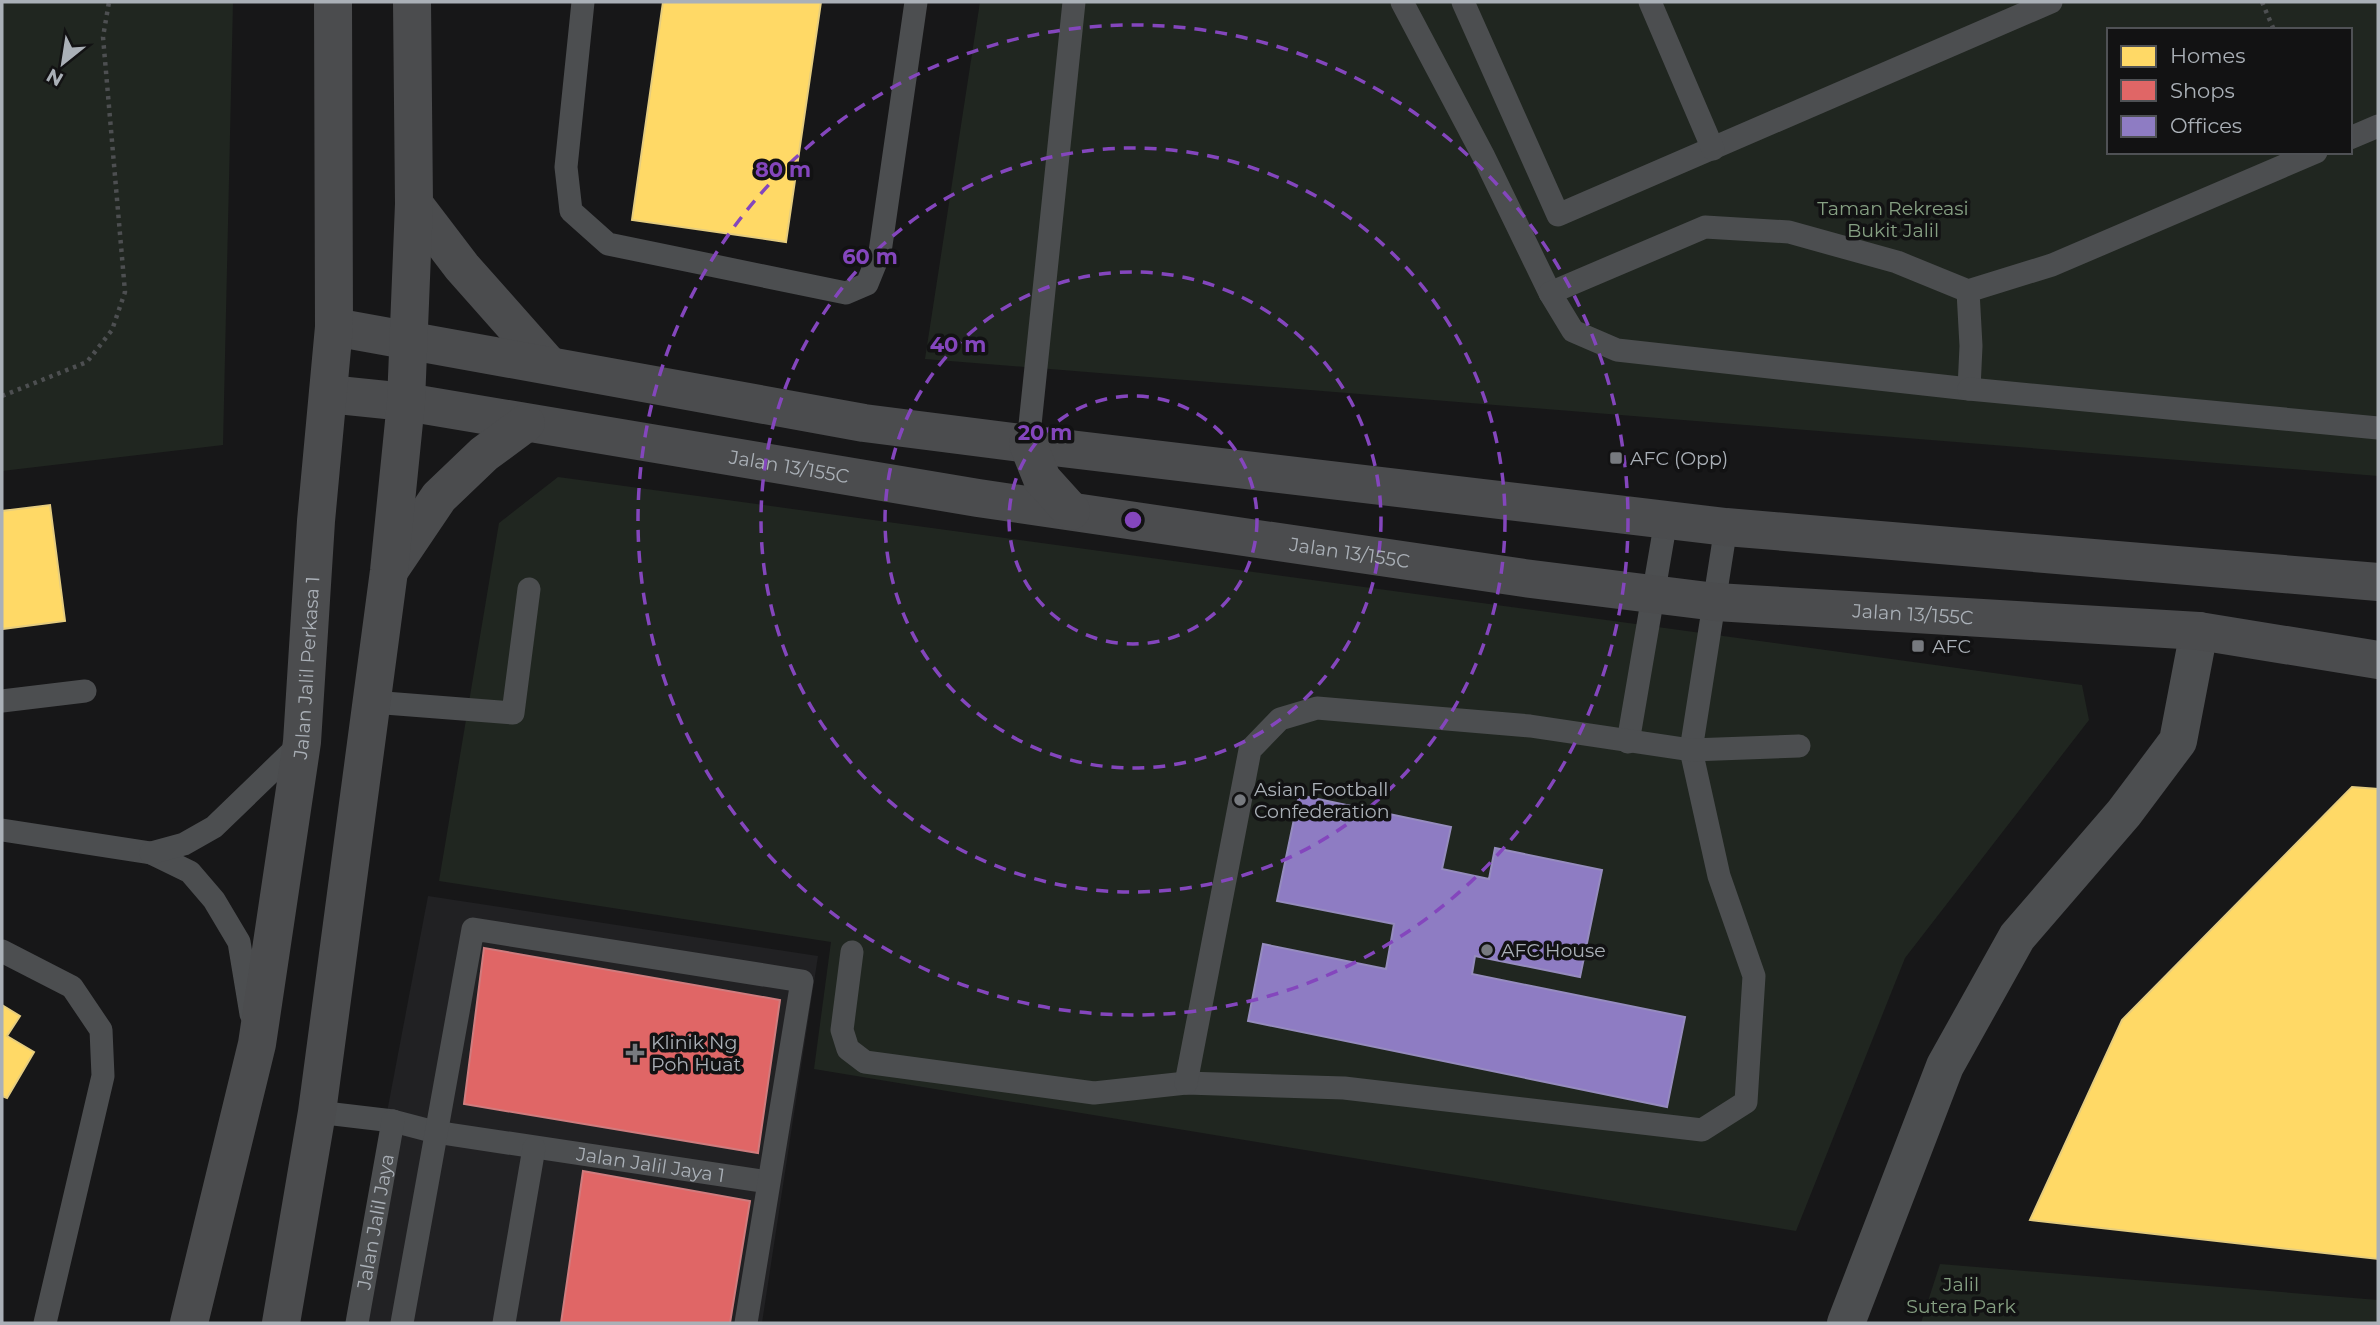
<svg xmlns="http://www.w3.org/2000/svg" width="2380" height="1325" font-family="Montserrat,sans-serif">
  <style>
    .built { fill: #212123 }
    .green { fill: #202620; fill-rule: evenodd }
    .homes { fill: #ffd966; stroke: #e6cd7e; stroke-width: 2 }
    .shops { fill: #e06666; stroke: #d07c7e; stroke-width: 2 }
    .offices { fill: #8e7cc3; stroke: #968cbf; stroke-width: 2 }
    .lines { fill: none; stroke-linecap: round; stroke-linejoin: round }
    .path { stroke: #4d4f51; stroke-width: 4.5; stroke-dasharray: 3.5 5; stroke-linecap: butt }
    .service { stroke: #4c4e50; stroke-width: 23 }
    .minor { stroke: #4c4e50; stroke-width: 38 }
    .secondary { stroke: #4b4c4e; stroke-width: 38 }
    .ring { fill: none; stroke: #8446bd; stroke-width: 3.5; stroke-dasharray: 12 9 }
    .poi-dot { fill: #777a7f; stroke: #121213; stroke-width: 2.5 }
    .labels { text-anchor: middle; stroke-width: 7; stroke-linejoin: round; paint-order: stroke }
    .park-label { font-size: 19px; fill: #86a083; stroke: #121213 }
    .poi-label { font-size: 19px; fill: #aab0b7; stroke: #121213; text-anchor: start }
    .street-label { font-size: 19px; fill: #aab0b7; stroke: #121213 }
    .centre { fill: #8446bd; stroke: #121213; stroke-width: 3.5 }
    .ring-label { font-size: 21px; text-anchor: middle; font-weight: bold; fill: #8446bd; stroke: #121213; stroke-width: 7; stroke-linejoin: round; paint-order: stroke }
  </style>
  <rect width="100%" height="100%" fill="#171718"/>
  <path class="built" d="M 428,896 L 818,956 L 762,1323 L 347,1323 Z"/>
  <path class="green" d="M 2,2 L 233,2 L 223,445 L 2,471 Z
    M 980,2 L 2378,2 L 2378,476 L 925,359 ZM 2109,30 L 2350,30 L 2350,152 L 2109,152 Z
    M 558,477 L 2082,685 L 2089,720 L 1905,958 L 1796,1231 L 814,1069 L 831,942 L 439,881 L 499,523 Z
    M 1940,1264 L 2378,1300 L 2378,1323 L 1921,1323 Z"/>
  <path class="homes" d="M 663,2 L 821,2 L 786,242 L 632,220 Z
    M 50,505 L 65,621 L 2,629 L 2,511 Z
    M 2352,787 L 2378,789 L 2378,1259 L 2030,1220 L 2122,1020 Z
    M 2,1005 L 20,1016 L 7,1036 L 34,1052 L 7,1098 L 2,1096 Z"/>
  <path class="shops" d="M 484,948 L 780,1000 L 758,1153 L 464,1104 Z
    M 583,1171 L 750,1201 L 730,1323 L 561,1323 Z"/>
  <path class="offices" d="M 1299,795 L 1451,827 L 1442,869 L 1489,879 L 1495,848 L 1602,870 L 1580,977 L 1475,956 L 1472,974 L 1685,1017 L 1667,1107 L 1248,1021 L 1263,944 L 1386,969 L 1394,924 L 1277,901 Z"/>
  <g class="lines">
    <path class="path" d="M 2262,2 L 2274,30
      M 2,396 L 87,362 L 112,330 L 125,292 L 103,37 L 109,2"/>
    <g class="service">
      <path d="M 583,2 L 566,167 L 571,211 L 608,244 L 846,293 L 867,284 L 880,252 L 916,2"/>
      <path d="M 1402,2 L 1484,157 L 1550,293"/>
      <path d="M 1463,2 L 1558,215 L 2051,2"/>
      <path d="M 1650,2 L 1713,149"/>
      <path d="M 2350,138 L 2378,126"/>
      <path d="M 1968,291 L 1971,346 L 1969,389 L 1617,350 L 1573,331 L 1550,293 L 1705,227 L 1789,232 L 1897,262 L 1968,291 L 2052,265 L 2316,152"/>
      <path d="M 1969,389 L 2378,428"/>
      <path d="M 1028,444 L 1074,2"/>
      <path d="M 2,701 L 85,691"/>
      <path d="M 372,702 L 513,713 L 529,589"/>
      <path d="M 1628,742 L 1666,520"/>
      <path d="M 2,830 L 151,853 L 190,872 L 214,900 L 239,942 L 251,1014"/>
      <path d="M 151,853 L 184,844 L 214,827 L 302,742"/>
      <path d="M 2,951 L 72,987 L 101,1030 L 103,1076 L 45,1323"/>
      <path d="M 852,952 L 842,1030 L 848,1049 L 865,1062 L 1094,1093 L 1186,1083 L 1344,1088 L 1702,1130 L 1746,1102 L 1754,976 L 1719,876 L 1691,750 L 1726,527"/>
      <path d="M 1186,1083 L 1250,750 L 1280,719 L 1317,708 L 1530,726 L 1691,750 L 1799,746"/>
      <path id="s1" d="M 317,1112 L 393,1121 L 435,1132 L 768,1182"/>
      <path id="s2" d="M 357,1323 L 393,1121"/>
      <path d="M 402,1323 L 473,929 L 802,981 L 746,1323"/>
      <path d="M 504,1323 L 534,1148"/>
    </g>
    <path class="minor" d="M 1846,1323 L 1945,1066 L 2017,937 L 2124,813 L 2178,741 L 2199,631"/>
    <g class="secondary">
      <path d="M 414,204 L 462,267 L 548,364"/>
      <path d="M 334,327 L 864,423 L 1028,444 L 1726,527 L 2378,582"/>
      <path id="s3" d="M 328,394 L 406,402 L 978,498 L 1524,578 L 1716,602 L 2199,631 L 2378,660"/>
      <path d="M 1028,444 L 1042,479 L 1071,511"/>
      <path d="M 391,568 L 439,497 L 484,454 L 526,423"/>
      <path id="s4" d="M 189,1323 L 257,1044 L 302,742 L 316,521 L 334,327 L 333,2"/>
      <path d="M 281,1323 L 317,1112 L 389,571 L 406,402 L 414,204 L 412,2"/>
    </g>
  </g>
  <g class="ring">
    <circle cx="1133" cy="520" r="124"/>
    <circle cx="1133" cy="520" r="248"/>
    <circle cx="1133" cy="520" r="372"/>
    <circle cx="1133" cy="520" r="495"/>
  </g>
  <g class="poi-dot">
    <rect x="1609" y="451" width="14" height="14" rx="3.5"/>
    <rect x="1911" y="639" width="14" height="14" rx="3.5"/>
    <circle cx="1240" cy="800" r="7"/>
    <circle cx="1487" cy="950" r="7"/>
    <path d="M631.5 1042.5h7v7h7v7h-7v7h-7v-7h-7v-7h7z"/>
  </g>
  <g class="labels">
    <g class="park-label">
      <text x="1893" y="215">Taman Rekreasi<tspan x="1893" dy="22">Bukit Jalil</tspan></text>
      <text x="1961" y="1291">Jalil<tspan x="1961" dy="22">Sutera Park</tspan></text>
    </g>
    <g class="poi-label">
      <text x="1630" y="465">AFC (Opp)</text>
      <text x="1932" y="653">AFC</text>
      <text x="1254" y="796">Asian Football<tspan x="1254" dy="22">Confederation</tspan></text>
      <text x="1501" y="957">AFC House</text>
      <text x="651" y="1049">Klinik Ng<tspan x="651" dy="22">Poh Huat</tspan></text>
    </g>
    <g class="street-label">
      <text dy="7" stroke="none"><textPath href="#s3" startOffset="467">Jalan 13/155C</textPath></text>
      <text dy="7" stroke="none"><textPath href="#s3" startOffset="1034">Jalan 13/155C</textPath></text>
      <text dy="7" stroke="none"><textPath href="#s3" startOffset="1601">Jalan 13/155C</textPath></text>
      <text dy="7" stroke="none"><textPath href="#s4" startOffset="667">Jalan Jalil Perkasa 1</textPath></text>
      <text dy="7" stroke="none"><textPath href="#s1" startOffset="338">Jalan Jalil Jaya 1</textPath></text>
      <text dy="7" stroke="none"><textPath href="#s2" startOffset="103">Jalan Jalil Jaya</textPath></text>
    </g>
  </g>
  <circle cx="1133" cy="520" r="10" class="centre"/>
  <g class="ring-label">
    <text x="783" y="177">80 m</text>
    <text x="870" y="264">60 m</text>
    <text x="958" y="352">40 m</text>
    <text x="1045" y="440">20 m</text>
  </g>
  <rect width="2380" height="1325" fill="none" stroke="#aab0b7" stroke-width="7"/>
  <rect x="2107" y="28" width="245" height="126" fill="#121213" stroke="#4f5155" stroke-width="2"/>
  <rect x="2121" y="46" width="35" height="21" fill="#ffd966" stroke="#4f5155" stroke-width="2"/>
  <text x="2170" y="63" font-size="21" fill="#aab0b7">Homes</text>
  <rect x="2121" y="80" width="35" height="21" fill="#e06666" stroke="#4f5155" stroke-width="2"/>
  <text x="2170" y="98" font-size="21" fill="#aab0b7">Shops</text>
  <rect x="2121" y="116" width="35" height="21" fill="#8e7cc3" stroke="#4f5155" stroke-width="2"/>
  <text x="2170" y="133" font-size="21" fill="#aab0b7">Offices</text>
  <g transform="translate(63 63) rotate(210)" stroke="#121213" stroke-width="5" paint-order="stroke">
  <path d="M0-5L12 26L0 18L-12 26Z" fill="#aab0b7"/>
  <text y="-10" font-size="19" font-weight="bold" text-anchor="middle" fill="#aab0b7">N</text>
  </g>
</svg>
